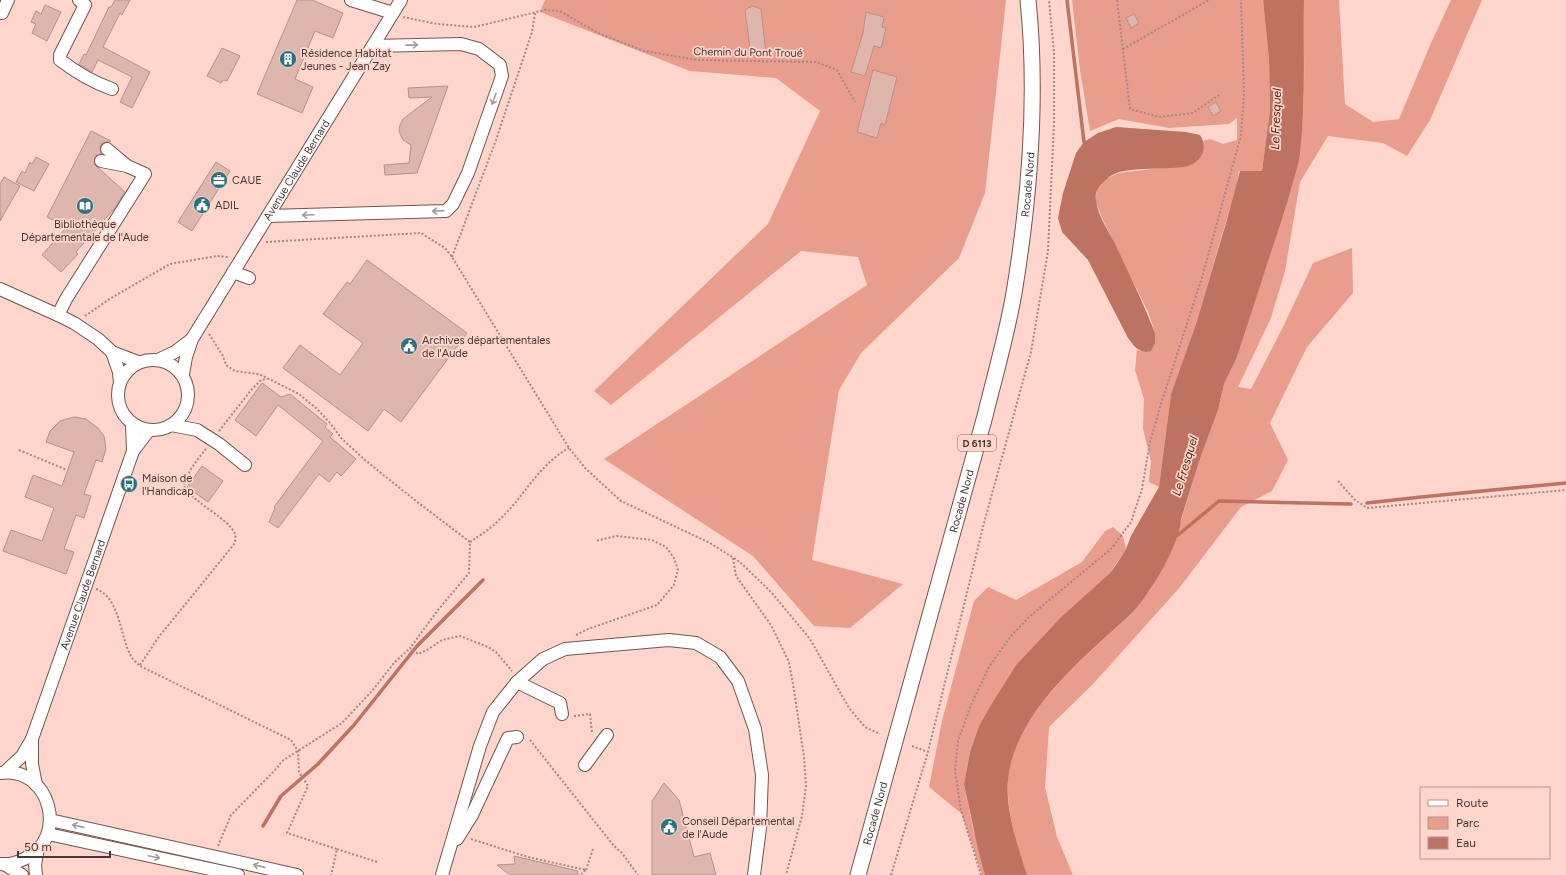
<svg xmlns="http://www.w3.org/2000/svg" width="1566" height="875" font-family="Figtree,sans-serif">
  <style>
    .green { fill: #e99d8d }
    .water { fill: #bd7262 }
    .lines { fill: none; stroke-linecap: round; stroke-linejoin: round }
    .stream { stroke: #bd7262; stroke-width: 3.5 }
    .building { fill: #deb6ad; stroke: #b79188 }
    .minor-casing { stroke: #76544c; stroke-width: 14 }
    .major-casing { stroke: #76544c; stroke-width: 17 }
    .path { stroke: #a58881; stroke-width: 2; stroke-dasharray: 2 2; stroke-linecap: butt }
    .minor { stroke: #fff; stroke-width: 12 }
    .major { stroke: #fff; stroke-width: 15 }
    .oneway { stroke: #a49c9a }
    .labels { text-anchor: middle; stroke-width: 3.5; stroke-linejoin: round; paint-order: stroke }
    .shield { fill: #ffd5cc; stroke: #7f6762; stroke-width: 1 }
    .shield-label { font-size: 10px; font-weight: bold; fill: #483834 }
    .street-label { font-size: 11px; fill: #483834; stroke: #ffd5cc }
    .poi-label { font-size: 11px; fill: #483834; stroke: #ffd5cc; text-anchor: start }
    .water-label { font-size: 12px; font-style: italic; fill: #5b1609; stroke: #ffd5cc }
  </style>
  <rect width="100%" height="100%" fill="#ffd5cc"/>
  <path class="green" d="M 545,0 L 1006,0 L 985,193 L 959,258 L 861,353 L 839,390 L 812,560 L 903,584 L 850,628 L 814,626 L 753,556 L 604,459 L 867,285 L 858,257 L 801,251 L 611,405 L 594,391 L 768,224 L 820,111 L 776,78 L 690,71 L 540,12 Z
    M 1072,0 L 1263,0 L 1269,59 L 1270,110 L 1262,171 L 1239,171 L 1236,187 L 1196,324 L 1171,394 L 1159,487 L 1149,482 L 1151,461 L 1143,429 L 1144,399 L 1135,370 L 1137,350 L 1145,352 L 1155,333 L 1149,314 L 1103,220 L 1095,200 L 1097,190 L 1106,179 L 1118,173 L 1162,168 L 1204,147 L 1203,141 L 1210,139 L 1223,144 L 1237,140 L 1237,118 L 1229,124 L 1169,128 L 1119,119 L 1090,131 L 1080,70 Z
    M 1304,0 L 1339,0 L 1345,104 L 1373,122 L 1399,119 L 1431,43 L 1451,0 L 1482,0 L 1430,120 L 1407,156 L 1383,143 L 1328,136 L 1300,182 L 1285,271 L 1271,318 L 1238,387 L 1251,389 L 1283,327 L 1313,263 L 1352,248 L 1353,293 L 1307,347 L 1270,423 L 1288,460 L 1272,491 L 1241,507 L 1180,587 L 1094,683 L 1049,727 L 1045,787 L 1057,837 L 1073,875 L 1027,875 C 1017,847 1006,810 1008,780 C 1014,712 1086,657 1132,613 L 1150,590 L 1173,546 L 1201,456 L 1218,410 L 1224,384 L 1237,357 L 1295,176 C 1308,119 1303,58 1304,0 Z
    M 1113,527 L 1123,536 L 1126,549 L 1110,573 L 1062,616 L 1016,665 L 989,708 L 979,726 L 970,752 L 964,784 L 974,833 L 985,849 L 995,875 L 982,875 L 962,814 L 929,787 L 942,721 L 974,601 L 988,587 L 1016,600 L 1082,562 L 1105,531 Z"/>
  <path class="water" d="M 1263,0 L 1304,0 C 1303,51 1306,102 1300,153 C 1298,169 1292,184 1288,200 L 1237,357 L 1224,384 L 1218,410 L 1201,456 L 1181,519 C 1180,544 1150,594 1132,613 C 1085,657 1015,711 1008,780 C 1005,809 1018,847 1027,875 L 985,875 L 978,849 L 964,784 L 970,752 L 979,726 L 989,708 L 1016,665 L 1062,616 L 1110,573 L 1116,565 L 1126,549 L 1131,536 L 1159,487 L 1171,394 L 1196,324 L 1226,223 L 1240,171 L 1262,171 L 1270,110 L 1269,59 Z
    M 1116,127 L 1186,132 L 1200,135 C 1210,150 1199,165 1183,167 C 1162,170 1140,167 1119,172 C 1110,175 1103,181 1098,189 C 1096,191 1095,197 1096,200 C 1098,218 1111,234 1118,250 C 1131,277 1144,305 1155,333 L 1155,343 L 1151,351 C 1139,354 1135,347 1128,338 L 1088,260 L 1062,232 L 1058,218 L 1063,193 L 1076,153 L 1084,142 L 1098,133 Z"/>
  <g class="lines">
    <path class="stream" d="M 1067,0 L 1084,142
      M 1367,503 L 1421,497 L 1566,483
      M 1174,536 L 1178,535 L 1219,501 L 1351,504
      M 263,826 L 281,796 L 318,764 L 354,725 L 417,646 L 483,580"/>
  </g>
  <path class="building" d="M 115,0 L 130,0 L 122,15 L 120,13 L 103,47 L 150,72 L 132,108 L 120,102 L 132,77 L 98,60 L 92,72 L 79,64 L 84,54 L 86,55 L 109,7 L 111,7 Z
    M 297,0 L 312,0 L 343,13 L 333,38 L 315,31 L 295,79 L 313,87 L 302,113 L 257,94 Z
    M 45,5 L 61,12 L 47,41 L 32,33 L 36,24 L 31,22 L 36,11 L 41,14 Z
    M 753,6 L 761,9 L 766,54 L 751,56 L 745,11 L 748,8 Z
    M 866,12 L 884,17 L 882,27 L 886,28 L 881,48 L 874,46 L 865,76 L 851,72 L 863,33 Z
    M 1134,14 L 1139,23 L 1131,28 L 1126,18 Z
    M 222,48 L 240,56 L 227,81 L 223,80 L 221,83 L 207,76 Z
    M 873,70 L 897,77 L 885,125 L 881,123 L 877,138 L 857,132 Z
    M 448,86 L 417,173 L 385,175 L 384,165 L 409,163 L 411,145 L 403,140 L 399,131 L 400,125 L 403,119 L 432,97 L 409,98 L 408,88 Z
    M 1216,102 L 1221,111 L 1213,116 L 1208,107 Z
    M 91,131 L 111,141 L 110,142 L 105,142 L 101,144 L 100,148 L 101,154 L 95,156 L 94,164 L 125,192 L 114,209 L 76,252 L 78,254 L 61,272 L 42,255 L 67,227 L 47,217 Z
    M 36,157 L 49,164 L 34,191 L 16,182 L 22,171 L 25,173 L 30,162 L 32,164 Z
    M 216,162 L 230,171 L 192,231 L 178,222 Z
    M 4,177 L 20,186 L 0,221 L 0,184 Z
    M 367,260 L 467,333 L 401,422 L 384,409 L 368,431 L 283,368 L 300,345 L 340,375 L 363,343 L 323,314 L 347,282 L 350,284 Z
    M 262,383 L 281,397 L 290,394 L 327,424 L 325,427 L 333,434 L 330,437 L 356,459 L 341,476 L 337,472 L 329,482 L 319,474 L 278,528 L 269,522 L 275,508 L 274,507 L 323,441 L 278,405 L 256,436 L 235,420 Z
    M 74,417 L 86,419 L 98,428 L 104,436 L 106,449 L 102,462 L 96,460 L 84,494 L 91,496 L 84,518 L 76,515 L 64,549 L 74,552 L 66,574 L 3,551 L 11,530 L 42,541 L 54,508 L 25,497 L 33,475 L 62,486 L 74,452 L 46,442 L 50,431 L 60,421 Z
    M 202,466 L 223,481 L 208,502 L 187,487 Z
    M 664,783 L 679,800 L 694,857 L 710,853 L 716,875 L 652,875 L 652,801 Z
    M 514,856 L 578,871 L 578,875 L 510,875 L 497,865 L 515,864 Z"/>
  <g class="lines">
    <g class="minor-casing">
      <g id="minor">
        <path d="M 79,0 L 85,5 L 60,55 L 60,60 C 77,73 92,82 112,89"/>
        <path d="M 351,0 L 393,13"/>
        <path d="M 2,13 L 8,0"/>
        <path d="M 107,149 L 126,165"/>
        <path d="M 268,216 L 446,211 L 453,204 L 468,173 L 502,76 L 500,65 L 479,49 L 461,44 L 373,46"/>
        <path d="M 233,272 L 249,278"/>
        <path d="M 0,289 L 58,315 L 74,323 L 98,339 L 112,352 L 138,362"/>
        <path d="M 58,315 L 66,299 L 145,174 L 127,166 L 101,161"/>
        <path d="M 112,352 L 119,372 L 120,383"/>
        <path d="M 160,359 L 175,352 L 192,339"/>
        <circle cx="153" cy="395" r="35"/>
        <path id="s1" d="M 183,374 L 186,357 L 192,339 L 401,0"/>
        <path d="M 132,423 L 133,451"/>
        <path d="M 171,425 L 197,430 L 219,444 L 245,465"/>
        <path d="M 517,682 L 560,703 L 562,714"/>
        <path d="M 32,739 L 32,764 L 36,785"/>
        <path d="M 585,765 L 607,735"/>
        <path id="s2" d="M 5,772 L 22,756 L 32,739 L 133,451 L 149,430"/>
        <path d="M 0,773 C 50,765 70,839 24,859 C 16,863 8,865 0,864"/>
        <path d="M 50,820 L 297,875"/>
        <path d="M 48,834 L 238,875"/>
        <path d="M 457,839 L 472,815 L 508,738 L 517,737"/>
        <path d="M 4,864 L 22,875"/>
        <path d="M 36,875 L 35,865 L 38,849"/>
        <path d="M 442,875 L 480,746 L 493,712 L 517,682 L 543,659 L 565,649 L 669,640 L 696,643 L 720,657 L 738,681 L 755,729 L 762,775 L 760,828 L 754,875"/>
      </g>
    </g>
    <g class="major-casing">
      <g id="major">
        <path id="s3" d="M 858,875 L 985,416 C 995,375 1007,334 1014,293 C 1030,196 1038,98 1028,0"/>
      </g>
    </g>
    <path class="path" d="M 1117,0 L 1130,109 L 1159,117 L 1193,113 L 1219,95
      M 403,17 L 437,24 L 474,27 L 545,10 L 560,11 L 598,33 L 644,51 L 697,60 L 816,62 L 837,70 L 855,102
      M 1123,49 L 1209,0
      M 266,242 L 421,233 L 445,248 L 452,257 L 569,448 L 586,469 L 621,501 L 710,543 L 740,562 L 771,592 L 810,639 L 849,708 L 865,727 L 880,734
      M 452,257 L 496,140 L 532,32 L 535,13
      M 85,316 L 111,298 L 170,264 L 217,256 L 229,257
      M 209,334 L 223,356 L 226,365 L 235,371 L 259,374 L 299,394 L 317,409 L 330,423 L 342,439 L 365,460 L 416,501 L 470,542 L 469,573 L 438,610 L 410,648
      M 219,431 L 252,389 L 261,380 L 267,379
      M 19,450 L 67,470
      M 1338,481 L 1354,499 L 1367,508 L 1566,490
      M 470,542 C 480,535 492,528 500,519 C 524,497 539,464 569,448
      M 733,558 L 736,576 L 771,625 L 789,662 L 794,690 L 804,757 L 806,786 L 802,816 L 786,875
      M 96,589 C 120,597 120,637 131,656 C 133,660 137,663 140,666 L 291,740 L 298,751 L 299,772 L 308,786 L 287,833 L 337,849 L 331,875
      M 576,635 L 588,629 L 657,605 L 674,585 L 678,570 L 674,558 L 666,547 L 652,540 L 617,536 L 595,541
      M 140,665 L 158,638 L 235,543 C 235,540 236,537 235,534 C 229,518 194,504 184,486 C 187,472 197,460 206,449
      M 574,716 L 590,714 L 592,733
      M 530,740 L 614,846 L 622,853 L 638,875
      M 912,746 L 928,752
      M 471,839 L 528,857 L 586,870 L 581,874
      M 218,846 L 231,815 L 277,768 L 282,761 L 342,723 L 372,691 L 394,663 L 410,648 L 418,654 L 427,650 L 442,640 L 460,636 L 488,647 L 496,652 L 512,671
      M 337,849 L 377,862
      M 586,870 L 593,849
      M 891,875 L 928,752 L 984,523 L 1031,352 L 1048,251 L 1054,124 L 1054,53 L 1049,0
      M 981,875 L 961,810 L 955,771 L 958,741 L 971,705 L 989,667 L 1010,637 L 1029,617 L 1112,548 L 1131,522 L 1142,489 L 1150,442 L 1161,404 L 1203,274 L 1241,135 L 1244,93 L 1241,0"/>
    <use href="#minor" class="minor"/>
    <use href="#major" class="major"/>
  </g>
  <defs><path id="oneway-shaft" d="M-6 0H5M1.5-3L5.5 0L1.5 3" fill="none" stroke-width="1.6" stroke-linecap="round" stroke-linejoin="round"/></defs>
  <g class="oneway">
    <use href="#oneway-shaft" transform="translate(412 45) rotate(-1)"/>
    <use href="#oneway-shaft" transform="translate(494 99) rotate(109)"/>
    <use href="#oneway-shaft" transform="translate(438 211) rotate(178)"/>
    <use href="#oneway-shaft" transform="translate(308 215) rotate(178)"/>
    <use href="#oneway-shaft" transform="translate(78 826) rotate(-167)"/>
    <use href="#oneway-shaft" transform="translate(154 857) rotate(12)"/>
    <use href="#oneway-shaft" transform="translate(259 866) rotate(-167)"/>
  </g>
  <defs>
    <g id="building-disc" transform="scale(0.9)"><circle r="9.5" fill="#2a707e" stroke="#ffd5cc"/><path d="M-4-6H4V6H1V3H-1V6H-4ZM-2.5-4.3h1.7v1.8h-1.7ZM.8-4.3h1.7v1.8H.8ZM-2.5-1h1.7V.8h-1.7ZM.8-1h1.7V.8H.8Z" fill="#fff"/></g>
    <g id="office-disc" transform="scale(0.9)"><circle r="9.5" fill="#2a707e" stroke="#ffd5cc"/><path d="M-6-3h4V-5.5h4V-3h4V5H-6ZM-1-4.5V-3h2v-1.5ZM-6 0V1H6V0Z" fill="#fff"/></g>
    <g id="civic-disc" transform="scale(0.9)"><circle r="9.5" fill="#2a707e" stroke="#ffd5cc"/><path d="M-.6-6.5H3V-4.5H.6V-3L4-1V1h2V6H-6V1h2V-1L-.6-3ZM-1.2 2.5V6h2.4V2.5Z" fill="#fff"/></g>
    <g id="library-disc" transform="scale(0.9)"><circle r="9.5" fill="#2a707e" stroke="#ffd5cc"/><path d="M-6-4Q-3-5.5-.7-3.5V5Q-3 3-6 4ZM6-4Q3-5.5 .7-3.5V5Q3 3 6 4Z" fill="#fff"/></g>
    <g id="bus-disc" transform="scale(0.9)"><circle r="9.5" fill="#2a707e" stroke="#ffd5cc"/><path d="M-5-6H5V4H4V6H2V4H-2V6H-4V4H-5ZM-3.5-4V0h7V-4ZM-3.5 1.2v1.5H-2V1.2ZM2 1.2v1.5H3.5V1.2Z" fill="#fff"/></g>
  </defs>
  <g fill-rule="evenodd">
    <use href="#building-disc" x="288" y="59"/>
    <use href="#office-disc" x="219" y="180"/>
    <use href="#civic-disc" x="202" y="205"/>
    <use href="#library-disc" x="85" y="206"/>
    <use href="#civic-disc" x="409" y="346"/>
    <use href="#bus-disc" x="129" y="484"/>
    <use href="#civic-disc" x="669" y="827"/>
  </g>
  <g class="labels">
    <rect class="shield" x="958" y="435" width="38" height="16" rx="3"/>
    <g class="shield-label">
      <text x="977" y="447">D 6113</text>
    </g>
    <g class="street-label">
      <text transform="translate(748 52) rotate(1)" y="4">Chemin du Pont Troué</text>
      <text dy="4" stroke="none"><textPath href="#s1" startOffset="235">Avenue Claude Bernard</textPath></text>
      <text dy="4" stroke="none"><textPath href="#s3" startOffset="712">Rocade Nord</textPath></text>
      <text dy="4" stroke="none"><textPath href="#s3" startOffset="388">Rocade Nord</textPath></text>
      <text dy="4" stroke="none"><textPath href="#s2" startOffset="196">Avenue Claude Bernard</textPath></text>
      <text dy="4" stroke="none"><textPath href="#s3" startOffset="64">Rocade Nord</textPath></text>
    </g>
    <g class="poi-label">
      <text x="301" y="57">Résidence Habitat<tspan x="301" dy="13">Jeunes - Jean Zay</tspan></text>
      <text x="232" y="184">CAUE</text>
      <text x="215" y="209">ADIL</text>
      <text x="85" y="228" text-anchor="middle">Bibliothèque<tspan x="85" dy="13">Départementale de l'Aude</tspan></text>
      <text x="422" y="344">Archives départementales<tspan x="422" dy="13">de l'Aude</tspan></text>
      <text x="142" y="482">Maison de<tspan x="142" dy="13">l'Handicap</tspan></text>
      <text x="682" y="825">Conseil Départemental<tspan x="682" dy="13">de l'Aude</tspan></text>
    </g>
    <g class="water-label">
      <text transform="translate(1276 119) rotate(-88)" y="4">Le Fresquel</text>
      <text transform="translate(1185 466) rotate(-73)" y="4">Le Fresquel</text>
    </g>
  </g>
  <rect x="1420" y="787" width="130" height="72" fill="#ffd5cc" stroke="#b6968f"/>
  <rect x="1428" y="800" width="20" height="6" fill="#ffffff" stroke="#b6968f"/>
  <text x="1456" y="807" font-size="12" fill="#483834">Route</text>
  <rect x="1428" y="817" width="20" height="12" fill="#e99d8d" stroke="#b6968f"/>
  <text x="1456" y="827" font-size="12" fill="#483834">Parc</text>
  <rect x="1428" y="837" width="20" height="12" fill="#bd7262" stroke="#b6968f"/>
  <text x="1456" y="847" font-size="12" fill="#483834">Eau</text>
  <path d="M18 851v6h92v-6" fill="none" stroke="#483834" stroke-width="2"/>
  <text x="24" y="851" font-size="12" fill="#483834" stroke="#ffd5cc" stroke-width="3" paint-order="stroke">50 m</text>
</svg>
